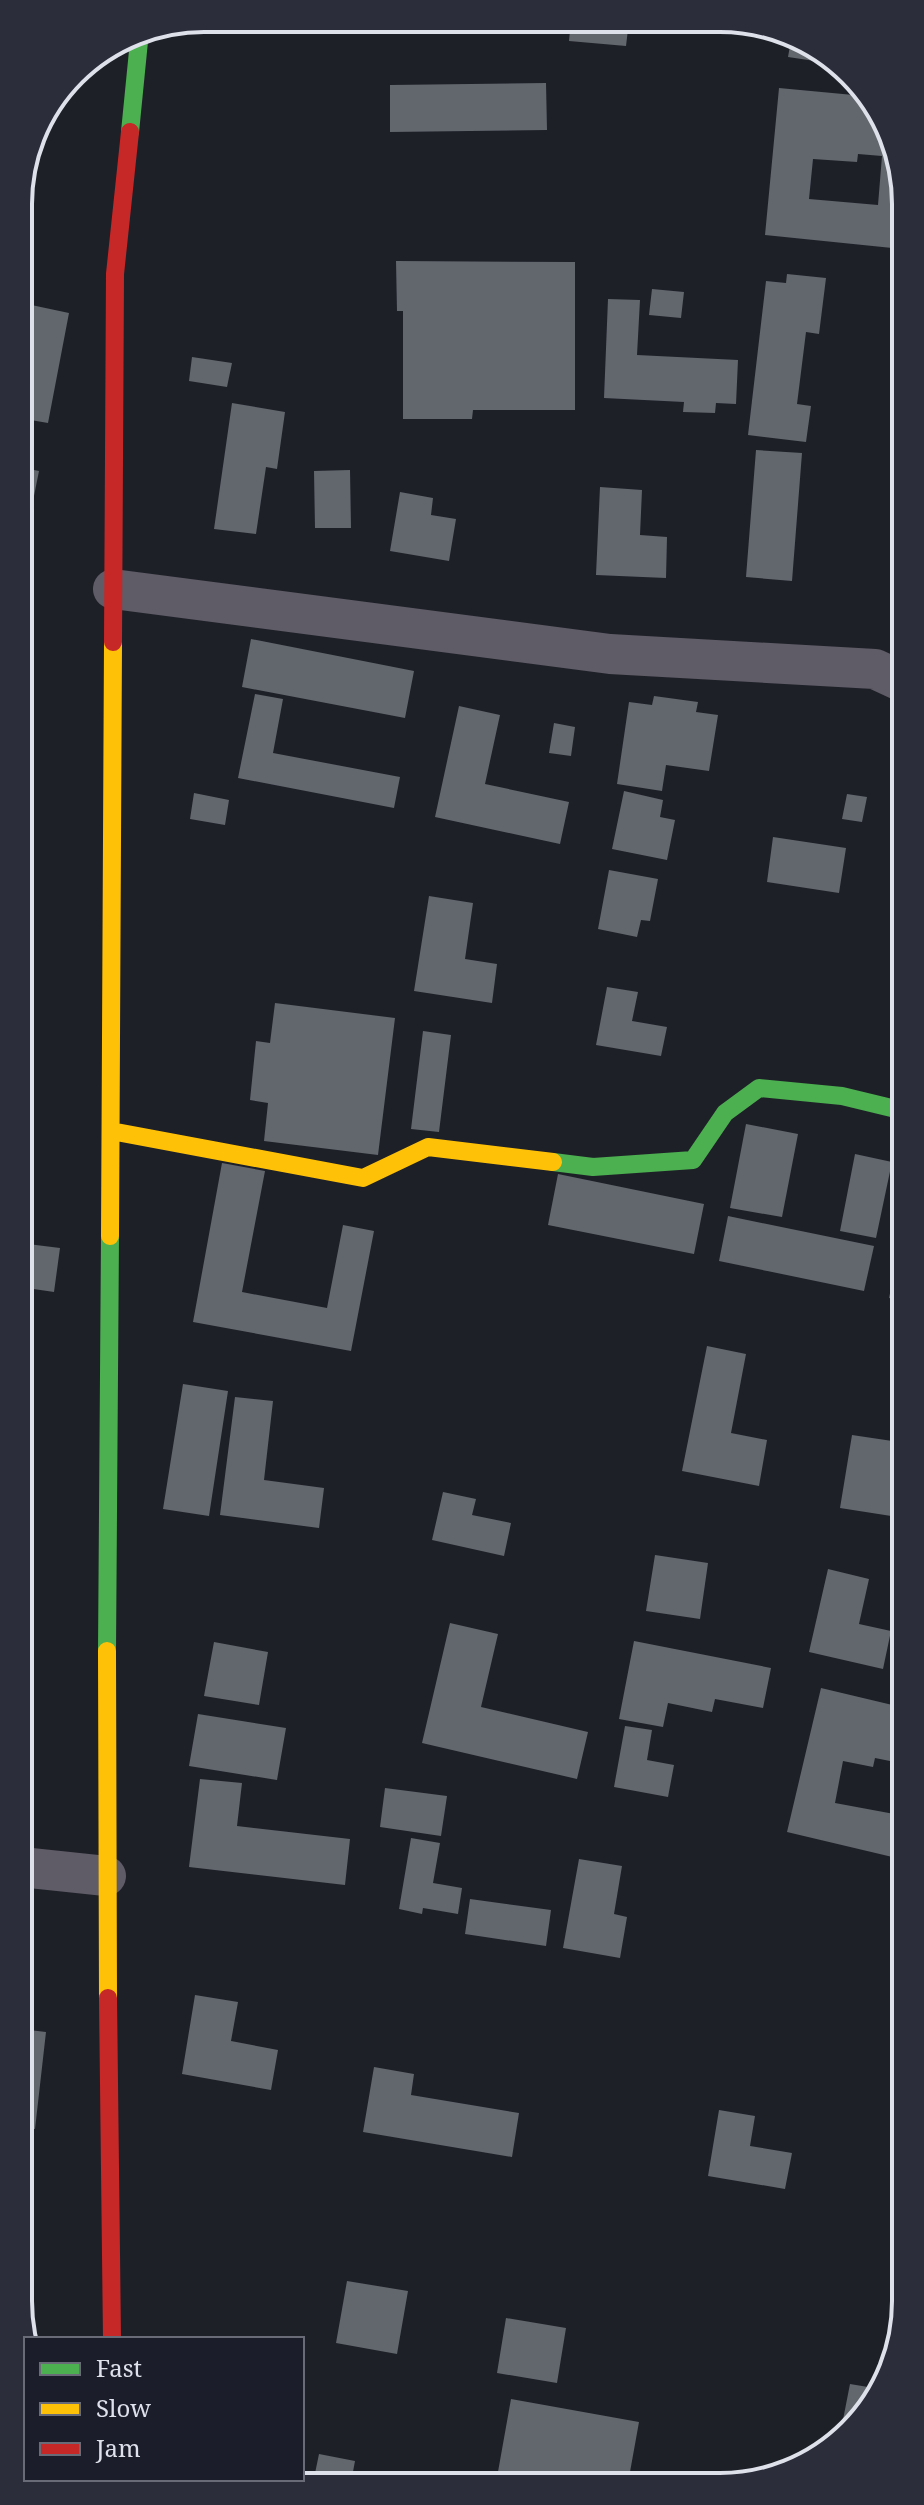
<svg xmlns="http://www.w3.org/2000/svg" width="924" height="2505" font-family="'Noto Serif',serif">
  <style>
    .building { fill: #62666d; fill-rule: evenodd }
    .lines { fill: none; stroke-linecap: round; stroke-linejoin: round }
    .street { stroke: #5f5c67; stroke-width: 40 }
    .fast { stroke: #4caf50; stroke-width: 18 }
    .slow { stroke: #ffc107; stroke-width: 18 }
    .jam { stroke: #c62828; stroke-width: 18 }
    .rim { fill: none; stroke: #dee0ea; stroke-width: 4 }
  </style>
  <rect width="100%" height="100%" fill="#1e2028"/>
  <path class="building" d="M 571,20 L 629,21 L 626,46 L 569,41 Z
    M 791,40 L 835,64 L 788,57 Z
    M 546,83 L 547,130 L 390,132 L 390,85 Z
    M 779,88 L 864,96 L 902,167 L 902,249 L 765,235 ZM 858,154 L 882,156 L 878,205 L 809,199 L 813,159 L 857,162 Z
    M 396,261 L 575,262 L 575,410 L 473,410 L 472,419 L 403,419 L 403,311 L 397,311 Z
    M 787,274 L 826,278 L 819,334 L 806,332 L 797,404 L 811,406 L 806,442 L 748,435 L 766,281 L 786,283 Z
    M 652,289 L 684,292 L 681,318 L 649,315 Z
    M 608,299 L 640,300 L 637,355 L 738,360 L 736,404 L 716,403 L 715,413 L 683,412 L 684,402 L 604,398 Z
    M 22,303 L 69,313 L 48,423 L 19,418 L 19,321 Z
    M 192,357 L 232,363 L 227,387 L 189,381 Z
    M 232,403 L 285,412 L 277,469 L 266,467 L 256,534 L 214,529 Z
    M 756,450 L 802,453 L 792,581 L 746,577 Z
    M 19,467 L 39,471 L 20,566 L 19,566 Z
    M 350,470 L 351,528 L 315,528 L 314,471 Z
    M 600,487 L 642,490 L 640,535 L 667,537 L 666,578 L 596,575 Z
    M 400,492 L 433,498 L 431,515 L 456,519 L 449,561 L 390,551 Z
    M 896,565 L 903,566 L 903,598 L 891,595 Z
    M 251,639 L 414,671 L 405,718 L 242,687 Z
    M 255,694 L 283,699 L 273,753 L 400,777 L 394,808 L 238,778 Z
    M 654,696 L 698,702 L 696,712 L 718,715 L 709,771 L 666,765 L 662,791 L 617,784 L 629,702 L 652,705 Z
    M 459,706 L 500,715 L 485,784 L 569,802 L 560,844 L 435,817 Z
    M 554,723 L 575,727 L 571,756 L 549,753 Z
    M 624,791 L 663,800 L 660,817 L 675,820 L 667,860 L 612,849 Z
    M 194,793 L 229,800 L 225,825 L 190,819 Z
    M 847,794 L 867,797 L 862,822 L 842,819 Z
    M 773,837 L 846,848 L 839,893 L 767,882 Z
    M 609,870 L 658,879 L 650,921 L 641,920 L 637,937 L 598,929 Z
    M 429,896 L 473,903 L 465,959 L 497,964 L 492,1003 L 414,991 Z
    M 607,987 L 638,992 L 632,1021 L 667,1027 L 661,1056 L 596,1045 Z
    M 275,1003 L 395,1018 L 378,1155 L 264,1141 L 268,1103 L 250,1100 L 256,1041 L 270,1043 Z
    M 423,1031 L 451,1035 L 439,1132 L 411,1129 Z
    M 746,1124 L 798,1134 L 782,1217 L 730,1208 Z
    M 855,1154 L 892,1162 L 876,1238 L 840,1231 Z
    M 222,1163 L 265,1171 L 242,1292 L 327,1308 L 343,1225 L 374,1231 L 351,1351 L 193,1322 Z
    M 558,1174 L 704,1204 L 694,1254 L 548,1225 Z
    M 728,1216 L 874,1246 L 864,1291 L 719,1261 Z
    M 903,1232 L 904,1232 L 904,1301 L 889,1298 Z
    M 20,1243 L 60,1248 L 54,1292 L 20,1287 Z
    M 707,1346 L 746,1354 L 731,1433 L 767,1440 L 759,1486 L 682,1471 Z
    M 183,1384 L 228,1391 L 209,1516 L 163,1509 Z
    M 235,1397 L 273,1401 L 264,1480 L 324,1488 L 319,1528 L 220,1515 Z
    M 852,1435 L 899,1442 L 894,1472 L 904,1474 L 904,1518 L 840,1508 Z
    M 443,1492 L 476,1499 L 472,1515 L 511,1523 L 504,1556 L 432,1540 Z
    M 655,1555 L 708,1563 L 700,1619 L 646,1611 Z
    M 828,1569 L 869,1579 L 859,1624 L 891,1631 L 883,1669 L 809,1652 Z
    M 450,1623 L 498,1634 L 481,1707 L 588,1732 L 577,1779 L 422,1743 Z
    M 634,1641 L 771,1668 L 763,1708 L 715,1699 L 712,1712 L 668,1703 L 663,1727 L 619,1719 Z
    M 214,1642 L 268,1652 L 259,1705 L 204,1696 Z
    M 821,1688 L 905,1708 L 905,1764 L 875,1758 L 873,1767 L 843,1761 L 835,1803 L 905,1816 L 905,1860 L 787,1832 Z
    M 198,1714 L 286,1728 L 277,1780 L 189,1766 Z
    M 625,1726 L 652,1730 L 647,1760 L 674,1765 L 668,1797 L 614,1787 Z
    M 200,1779 L 242,1783 L 237,1826 L 350,1839 L 345,1885 L 189,1867 Z
    M 385,1788 L 447,1796 L 441,1836 L 380,1827 Z
    M 411,1838 L 440,1843 L 433,1883 L 462,1888 L 458,1914 L 423,1908 L 422,1914 L 399,1909 Z
    M 579,1859 L 622,1866 L 614,1914 L 627,1917 L 620,1958 L 563,1948 Z
    M 470,1899 L 551,1910 L 546,1946 L 465,1934 Z
    M 195,1995 L 238,2002 L 231,2041 L 278,2050 L 271,2090 L 182,2074 Z
    M 21,2029 L 46,2032 L 35,2129 L 21,2128 Z
    M 374,2067 L 414,2074 L 411,2095 L 519,2113 L 512,2157 L 363,2132 Z
    M 719,2110 L 755,2116 L 750,2146 L 792,2153 L 785,2189 L 708,2176 Z
    M 347,2281 L 408,2291 L 397,2354 L 336,2343 Z
    M 506,2318 L 566,2328 L 557,2383 L 497,2373 Z
    M 850,2384 L 874,2388 L 860,2423 L 840,2435 Z
    M 511,2399 L 639,2422 L 628,2483 L 496,2483 Z
    M 319,2454 L 355,2461 L 352,2477 L 374,2483 L 313,2483 Z"/>
  <g class="lines">
    <path class="street" d="M 113,589 L 610,654 L 875,669 L 903,682
      M 21,1867 L 106,1876"/>
    <path class="fast" d="M 130,132 L 140,31
      M 553,1162 L 593,1167 L 693,1160 L 725,1113 L 759,1088 L 842,1096 L 904,1111
      M 107,1651 L 110,1236"/>
    <path class="slow" d="M 111,1131 L 363,1178 L 428,1147 L 553,1162
      M 110,1236 L 113,642
      M 107,1651 L 108,1998"/>
    <path class="jam" d="M 113,642 L 115,274 L 130,132
      M 108,1998 L 112,2339"/>
  </g>
  <path d="M0 0H924V2505H0ZM204 32H720A172 172 0 0 1 892 204V2301A172 172 0 0 1 720 2473H204A172 172 0 0 1 32 2301V204A172 172 0 0 1 204 32Z" fill="#2b2d3a" fill-rule="evenodd"/>
  <path class="rim" d="M204 32H720A172 172 0 0 1 892 204V2301A172 172 0 0 1 720 2473H204A172 172 0 0 1 32 2301V204A172 172 0 0 1 204 32Z"/>
  <rect x="24" y="2337" width="280" height="144" fill="#1b1d2b" stroke="#696b77" stroke-width="2"/>
  <rect x="40" y="2363" width="40" height="12" fill="#4caf50" stroke="#696b77" stroke-width="2"/>
  <text x="96" y="2377" font-size="24" fill="#dee0ea">Fast</text>
  <rect x="40" y="2403" width="40" height="12" fill="#ffc107" stroke="#696b77" stroke-width="2"/>
  <text x="96" y="2417" font-size="24" fill="#dee0ea">Slow</text>
  <rect x="40" y="2443" width="40" height="12" fill="#c62828" stroke="#696b77" stroke-width="2"/>
  <text x="96" y="2457" font-size="24" fill="#dee0ea">Jam</text>
</svg>
